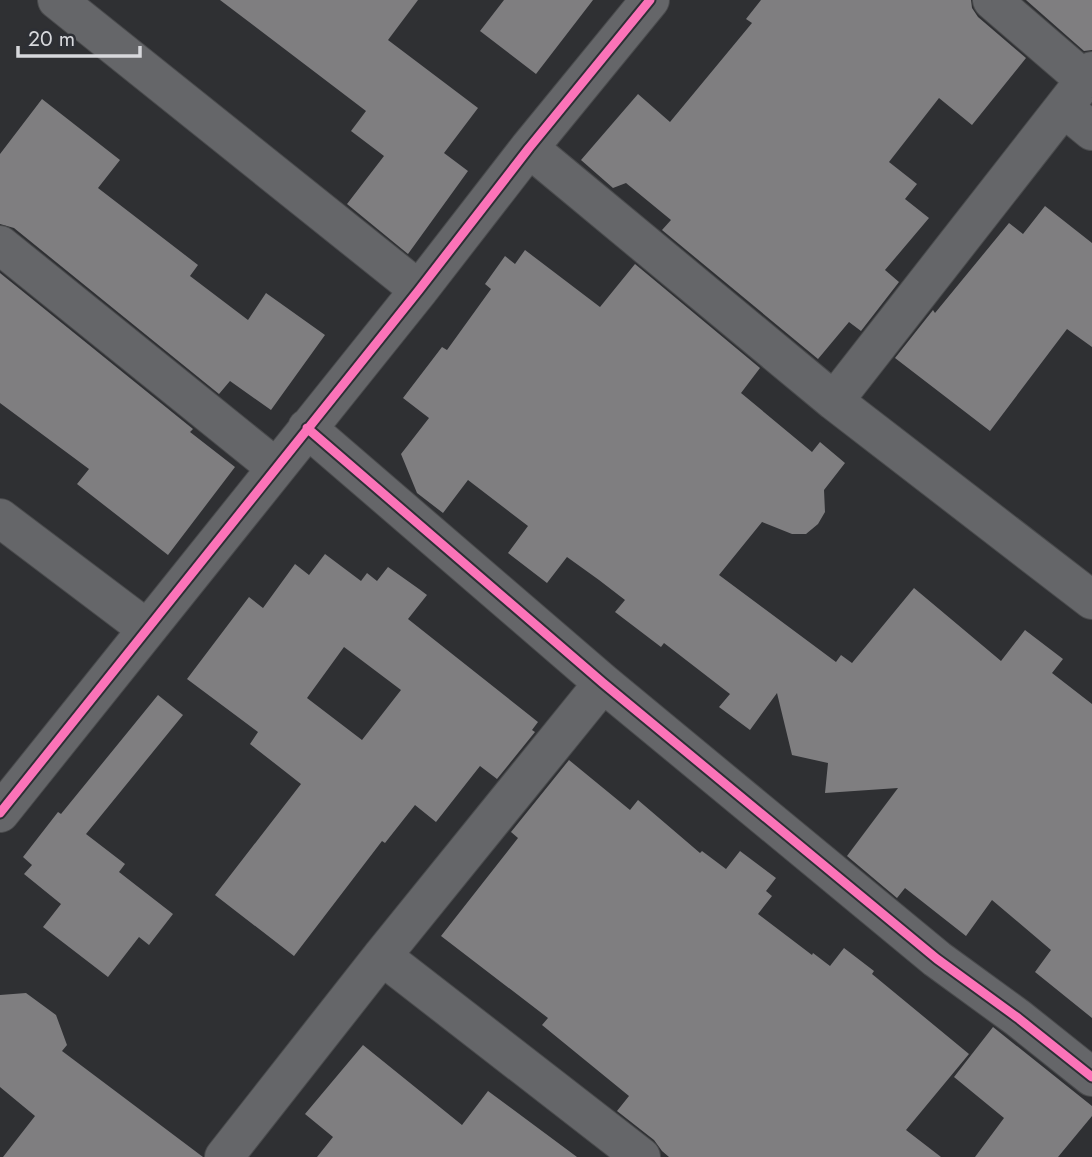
<svg xmlns="http://www.w3.org/2000/svg" width="1092" height="1157" font-family="Jost,sans-serif">
  <style>
    .building { fill: #7f7e80; fill-rule: evenodd }
    .lines { fill: none; stroke-linecap: round; stroke-linejoin: round }
    .minor-casing { stroke: #4a4b4d; stroke-width: 40 }
    .minor { stroke: #656669; stroke-width: 38 }
    .cycleway-casing { stroke: #2d2f35; stroke-width: 13 }
    .cycleway { stroke: #fb73b8; stroke-width: 9 }
  </style>
  <rect width="100%" height="100%" fill="#2f3033"/>
  <path class="building" d="M 220,0 L 418,0 L 388,40 L 478,108 L 444,153 L 468,171 L 408,254 L 347,204 L 384,156 L 351,131 L 366,111 Z
    M 504,0 L 593,0 L 536,74 L 480,31 Z
    M 761,0 L 971,0 L 972,8 L 978,17 L 1026,58 L 972,125 L 939,98 L 889,162 L 917,184 L 905,199 L 929,218 L 885,270 L 899,282 L 861,331 L 849,322 L 818,359 L 662,230 L 671,220 L 626,183 L 613,188 L 581,160 L 638,94 L 670,122 L 752,23 L 746,19 Z
    M 1026,0 L 1092,0 L 1092,50 L 1084,51 Z
    M 42,99 L 120,160 L 98,188 L 198,265 L 190,276 L 248,320 L 266,293 L 325,335 L 271,410 L 230,381 L 219,394 L 14,228 L 0,224 L 0,154 Z
    M 1045,206 L 1092,243 L 1092,347 L 1067,329 L 990,431 L 895,358 L 933,310 L 935,313 L 1009,223 L 1023,234 Z
    M 525,250 L 600,307 L 635,264 L 760,368 L 741,393 L 812,452 L 820,442 L 845,463 L 824,490 L 825,512 L 818,524 L 806,534 L 792,534 L 762,522 L 719,575 L 836,662 L 841,655 L 852,663 L 914,588 L 1001,661 L 1025,630 L 1063,659 L 1052,673 L 1092,704 L 1092,1018 L 1035,972 L 1051,950 L 992,900 L 966,936 L 905,888 L 897,898 L 847,856 L 898,788 L 825,793 L 828,763 L 792,755 L 777,693 L 750,730 L 719,707 L 730,694 L 664,643 L 661,647 L 615,612 L 625,600 L 599,580 L 567,557 L 547,583 L 508,553 L 528,526 L 468,480 L 443,513 L 417,493 L 401,454 L 429,418 L 403,398 L 442,347 L 447,350 L 491,289 L 485,284 L 505,256 L 515,264 Z
    M 0,273 L 193,429 L 190,432 L 235,467 L 168,555 L 77,484 L 89,469 L 0,403 Z
    M 325,554 L 361,581 L 367,573 L 377,581 L 388,567 L 419,589 L 427,595 L 408,619 L 538,722 L 532,730 L 535,732 L 497,779 L 480,766 L 436,822 L 415,805 L 385,843 L 382,841 L 294,956 L 215,895 L 301,784 L 250,744 L 258,732 L 187,679 L 249,597 L 263,608 L 295,564 L 309,575 ZM 344,647 L 401,690 L 362,740 L 307,698 Z
    M 158,695 L 183,715 L 86,834 L 125,864 L 119,872 L 173,914 L 149,945 L 139,937 L 108,977 L 43,927 L 61,904 L 24,874 L 32,865 L 23,857 L 58,812 L 61,814 Z
    M 569,760 L 630,810 L 638,800 L 700,853 L 702,851 L 726,869 L 740,851 L 776,878 L 766,891 L 772,896 L 758,914 L 812,955 L 813,953 L 830,966 L 844,948 L 874,971 L 872,974 L 969,1054 L 906,1130 L 941,1157 L 669,1157 L 662,1151 L 654,1140 L 617,1111 L 629,1096 L 542,1025 L 548,1018 L 441,936 L 518,838 L 511,832 Z
    M 26,993 L 56,1015 L 67,1045 L 62,1051 L 203,1157 L 3,1157 L 35,1116 L 0,1087 L 0,995 Z
    M 993,1027 L 1092,1106 L 1092,1116 L 1058,1157 L 975,1157 L 1004,1118 L 954,1077 Z
    M 363,1045 L 462,1125 L 488,1091 L 577,1157 L 317,1157 L 333,1137 L 305,1114 Z"/>
  <g class="lines">
    <g class="minor-casing">
      <path id="minor" d="M 57,0 L 419,290
        M 992,0 L 1085,80
        M 1064,108 L 1092,131
        M 529,148 L 834,401 L 1092,600
        M 0,245 L 275,467
        M 834,401 L 1092,71
        M 307,428 L 603,683 L 937,959 L 1018,1018 L 1092,1077
        M 0,518 L 147,629
        M 0,813 L 419,290 L 529,148 L 650,0
        M 382,956 L 641,1157
        M 224,1157 L 382,956 L 603,683"/>
    </g>
    <use href="#minor" class="minor"/>
    <g class="cycleway-casing">
      <path id="cycleway" d="M 307,428 L 603,683 L 937,959 L 1018,1018 L 1092,1077
        M 0,813 L 419,290 L 529,148 L 650,0"/>
    </g>
    <use href="#cycleway" class="cycleway"/>
  </g>
  <path d="M18 46v10h122v-10" fill="none" stroke="#d7d8dc" stroke-width="3.5"/>
  <text x="28" y="46" font-size="21" fill="#d7d8dc" stroke="#2d2f35" stroke-width="5" paint-order="stroke">20 m</text>
</svg>
